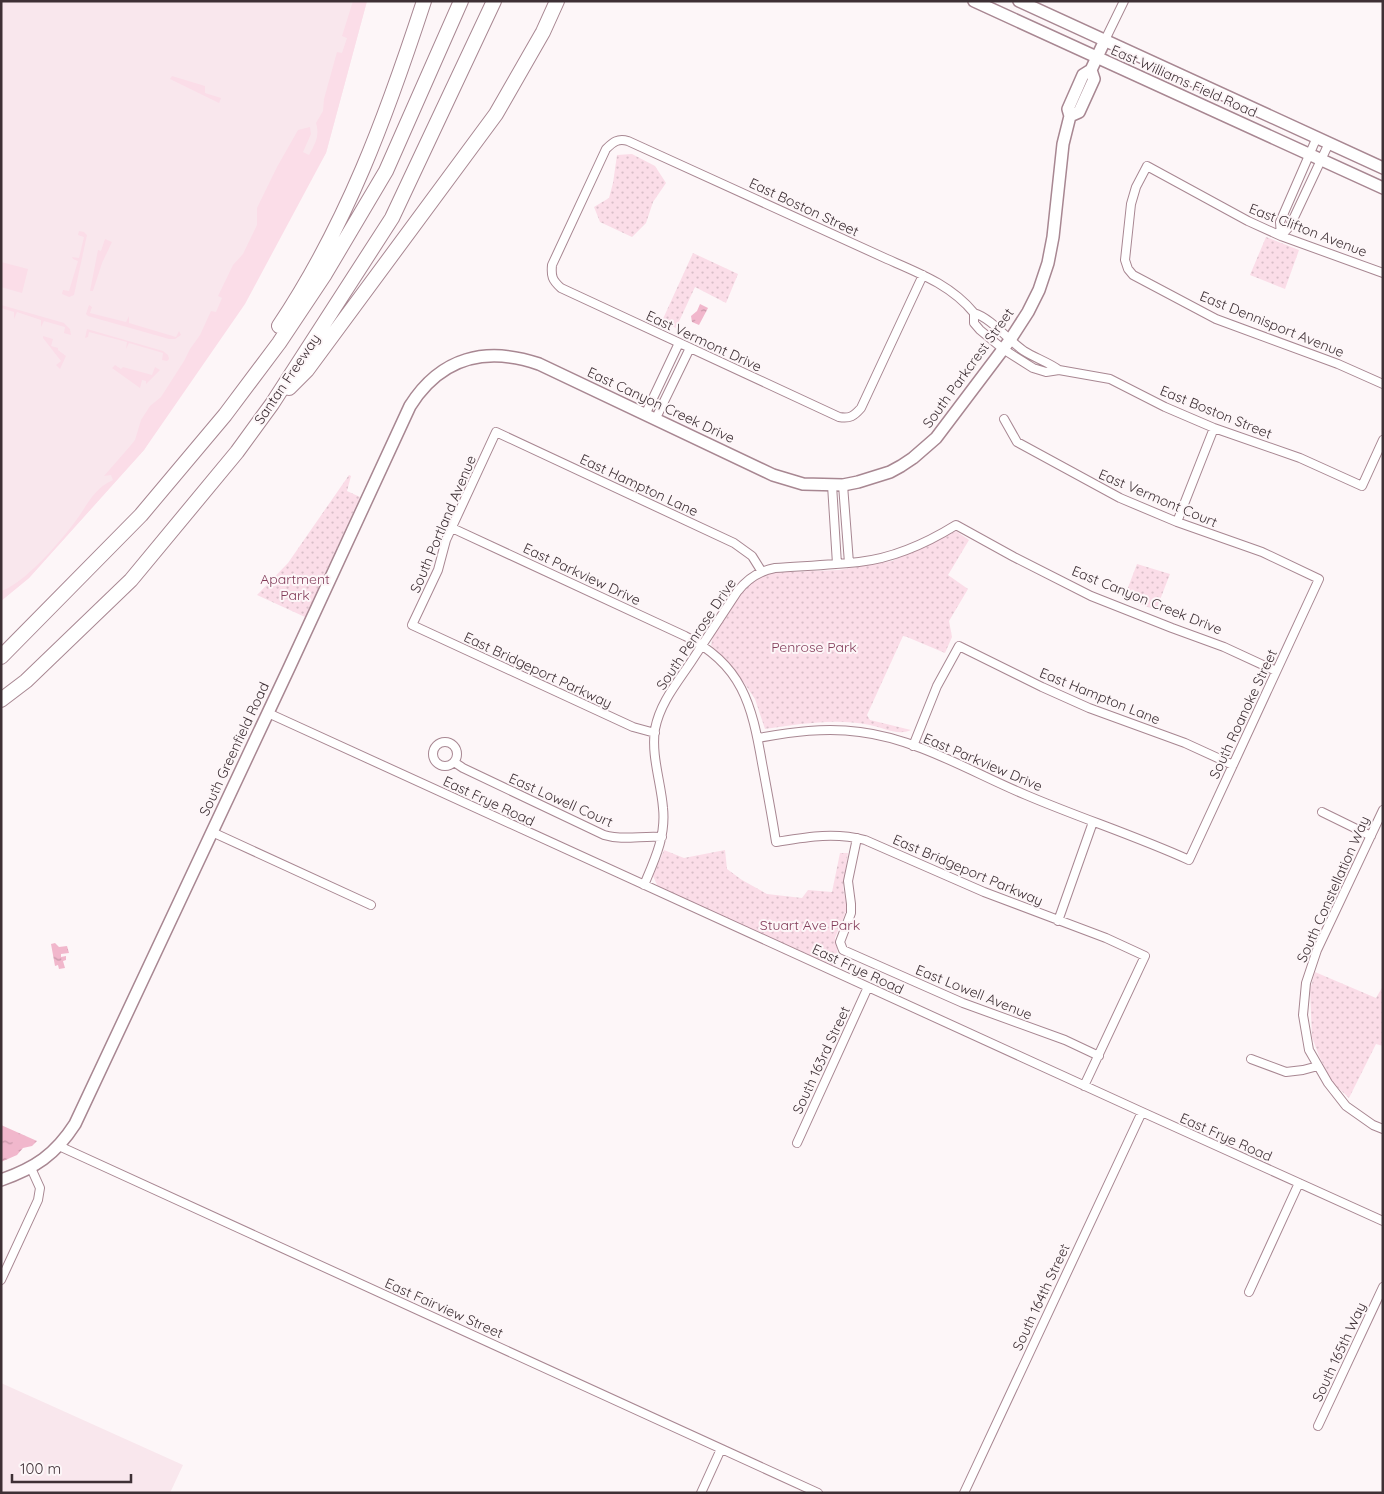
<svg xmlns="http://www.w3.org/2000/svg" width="1384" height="1494" font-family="Quicksand,sans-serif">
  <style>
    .built { fill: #f9e7ed }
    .grass { fill: #fbdde8 }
    .park { fill: url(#park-dots) }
    .water { fill: url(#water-ripples) }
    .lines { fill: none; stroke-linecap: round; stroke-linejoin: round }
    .street-casing { stroke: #a88792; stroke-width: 10 }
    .secondary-casing { stroke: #a88792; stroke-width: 14 }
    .highway-casing { stroke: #a88792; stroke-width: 16 }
    .street { stroke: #fff; stroke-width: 8 }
    .secondary { stroke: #fff; stroke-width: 11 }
    .highway { stroke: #fff; stroke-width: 14 }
    .labels { text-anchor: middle; stroke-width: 4; stroke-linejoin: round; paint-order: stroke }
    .street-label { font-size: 14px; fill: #3e3035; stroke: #fdf6f8 }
    .park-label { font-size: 14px; fill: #823c59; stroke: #fdf6f8 }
  </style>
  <defs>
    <pattern id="park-dots" width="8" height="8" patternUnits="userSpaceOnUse" patternTransform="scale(1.25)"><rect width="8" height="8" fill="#fbdde8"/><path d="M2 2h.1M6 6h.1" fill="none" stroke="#d8bec8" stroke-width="1.8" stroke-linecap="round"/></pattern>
    <pattern id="water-ripples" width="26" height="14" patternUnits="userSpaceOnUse" patternTransform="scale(1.25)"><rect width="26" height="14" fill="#f1b7cc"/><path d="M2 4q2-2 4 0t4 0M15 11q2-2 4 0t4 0" fill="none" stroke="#c595a6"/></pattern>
  </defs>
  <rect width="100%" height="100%" fill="#fdf6f8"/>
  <path class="built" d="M 1,1 L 367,1 L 326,153 L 144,450 L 29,578 L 1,601 Z
    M 1,1383 L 183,1465 L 170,1493 L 1,1493 Z"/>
  <path class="grass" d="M 353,1 L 367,1 L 326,153 L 245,304 L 144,450 L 29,578 L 1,601 L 1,591 C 23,585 63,539 77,519 C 88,504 94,488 113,480 L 111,475 L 104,476 L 131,445 L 135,440 L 141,420 L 150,406 L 161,397 L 184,361 L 190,349 L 200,335 L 211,311 L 216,312 L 222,298 L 218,296 L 233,265 L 243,254 L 257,225 L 257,208 L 277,167 L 298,130 L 310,127 L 311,134 L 303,152 L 309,155 C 315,144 320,136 316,123 L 323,111 L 324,99 L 337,52 L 342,53 L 347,38 L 342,36 Z
    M 172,76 L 205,86 L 205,93 L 221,98 L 219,103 L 170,79 Z
    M 79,231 L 84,232 L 87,235 L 74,295 L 69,297 L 62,294 L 63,290 L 69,291 L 78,261 L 73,259 L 72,257 L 79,258 L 84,237 L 78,235 Z
    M 105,239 L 112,242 L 102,263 L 93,291 L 90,291 L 98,250 L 101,251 Z
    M 1,262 L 28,269 L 22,293 L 1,287 Z
    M 1,305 L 64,323 L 70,329 L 71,335 L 64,333 L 65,327 L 44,321 L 41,327 L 41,320 L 17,312 L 14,319 L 14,312 L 1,308 Z
    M 89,305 L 92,307 L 90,313 L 126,322 L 129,316 L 129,323 L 176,337 L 179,331 L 181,335 L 175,339 L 169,339 L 88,316 L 86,314 Z
    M 87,329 L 163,351 L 168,355 L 169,359 L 167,361 L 162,360 L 163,353 L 129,343 L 126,349 L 127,342 L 89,332 L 88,337 L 85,338 Z
    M 43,336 L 53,339 L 51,346 L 58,348 L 58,350 L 66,356 L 60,369 L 56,365 L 61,361 L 43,338 Z
    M 115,365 L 121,369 L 123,367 L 152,375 L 155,367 L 160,370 L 146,384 L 146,381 L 142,380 L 140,388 L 112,368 Z"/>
  <path class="park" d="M 632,154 L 655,166 L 666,183 L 653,202 L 646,223 L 632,237 L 600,222 L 594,207 L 609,198 L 613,183 L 617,155 Z
    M 1266,237 L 1299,250 L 1285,289 L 1250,275 Z
    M 693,253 L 738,274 L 726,303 L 695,287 L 676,328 L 662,321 Z
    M 349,475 L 351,476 L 347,491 L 360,497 L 305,617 L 257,595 L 288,563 Z
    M 956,531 L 969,540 L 948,575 L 968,589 L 949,621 L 952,637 L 945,653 L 907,637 L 903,636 L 867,715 L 870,720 L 911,730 C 897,736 885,728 870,725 C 835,718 800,724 765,729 L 755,699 L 734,668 L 711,645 C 715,623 744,590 759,573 L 839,570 L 892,561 Z
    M 1137,564 L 1170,574 L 1156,610 L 1124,598 Z
    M 664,850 L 684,858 L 725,850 L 727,869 L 742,880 L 767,894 L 802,898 L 808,890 L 832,892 L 840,853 L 848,853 L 843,887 L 847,909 L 835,938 L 838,956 L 834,966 L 658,887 L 653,876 Z
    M 1315,972 L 1376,998 L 1383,986 L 1383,1046 L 1376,1044 L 1349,1098 L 1332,1082 L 1319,1056 L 1312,1037 L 1310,990 Z"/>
  <path class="water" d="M 700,304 L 708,308 L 699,325 L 692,322 L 691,316 L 697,311 Z
    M 55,943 L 59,947 L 67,946 L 69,953 L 61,954 L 61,957 L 66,956 L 66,960 L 63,961 L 65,968 L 59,969 L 58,965 L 55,966 L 51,944 Z
    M 1,1125 L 37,1141 L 32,1146 L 23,1148 L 17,1155 L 1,1162 Z"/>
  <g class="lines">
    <g class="street-casing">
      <path id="street" d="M 1105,40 L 1124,1
        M 1281,236 L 1280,222 L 1317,137
        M 1281,236 L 1290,226 L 1329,143
        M 1383,273 L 1281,236 L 1248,221 L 1147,166 L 1136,187 L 1131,204 L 1125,260 L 1128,269 L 1133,275 L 1216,319 L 1338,364 L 1383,384
        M 923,275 L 861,408 C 854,416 850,419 839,417 L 561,288 C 552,280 551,276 552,265 L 606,149 C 613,142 618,138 628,141 L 887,259 C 919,273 951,285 974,313
        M 1059,370 C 1048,362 1035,358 1024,351 C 1008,340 991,318 974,313 L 974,323 L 980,330 L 1003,349 L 1033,368 L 1046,372 L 1059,370 L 1110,379 L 1165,407 L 1214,428 L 1300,458 L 1362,486 L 1383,440
        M 645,415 L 679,343
        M 655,420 L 690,348
        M 832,485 L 837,564
        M 843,485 L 849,563
        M 1177,522 L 1214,428
        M 452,528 L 685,636 C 742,664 752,705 762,763 C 767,790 772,816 776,842 C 807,837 834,832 865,840 L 984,892 L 1106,938 L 1145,956 L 1084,1086
        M 268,713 L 1142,1112 L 1383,1221
        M 655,733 L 633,727 L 412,625 L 438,570 L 446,540 L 496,432 L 734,543 L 752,556 L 762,572
        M 758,738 C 792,732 825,727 860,732 C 918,739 973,773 1026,795 C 1080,818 1136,836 1189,860 L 1319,579 L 1262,552 L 1177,522 L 1120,498 L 1017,442 L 1004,419
        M433 754a12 12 0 1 1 24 0a12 12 0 1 1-24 0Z
        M 913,746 L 937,686 L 959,646 L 1042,687 L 1089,708 L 1185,743 L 1233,765
        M 454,762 L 463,768 L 604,835 C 623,841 643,835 662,837
        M 1383,810 L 1317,950 L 1306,983 L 1303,1015 L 1309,1050 L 1328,1083 L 1346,1106 L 1373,1125 L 1383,1129
        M 1322,812 L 1371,836
        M 212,832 L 371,905
        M 857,838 L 848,881 L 851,904 L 851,913 L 840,942 L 843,950 L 963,1003 L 1065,1040 L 1099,1056
        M 644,885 C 655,859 666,836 663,808 C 661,782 651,756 655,729 C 660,703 677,683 691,662 C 706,639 722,615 737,592 C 747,579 759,571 775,568 C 803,566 831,565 859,562 C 894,558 927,543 956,525 L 1014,557 L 1091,596 L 1172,628 L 1224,647 L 1276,671
        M 1058,921 L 1093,822
        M 1251,1059 L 1286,1072 L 1303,1070 L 1318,1066
        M 797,1143 L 868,987
        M 59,1146 L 818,1493
        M 1,1280 L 38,1200 L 40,1188 L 31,1168
        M 1249,1292 L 1299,1183
        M 1318,1426 L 1383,1287
        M 701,1493 L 721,1449
        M 964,1493 L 1142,1112"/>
    </g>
    <g class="secondary-casing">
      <path id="secondary" d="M 974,1 L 1383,188
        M 1019,1 L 1383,168
        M 1070,116 L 1079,112 L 1094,79 L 1091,70
        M 1,1180 C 35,1168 55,1155 75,1124 L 289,668 L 410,406 C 441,357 486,346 539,364 L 773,475 L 803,484 L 843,485 L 858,482 L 890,472 L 901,466 L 913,458 L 936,438 L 1010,340 L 1028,312 L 1039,290 L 1048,263 L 1053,237 L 1063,144 L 1070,116 L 1068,109 L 1083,75 L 1091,70 L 1105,40"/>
    </g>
    <g class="highway-casing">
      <path id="highway" d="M 279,326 C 347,224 386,117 424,1
        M 289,388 L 307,370 L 496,114 L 543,32 L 557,1
        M 1,657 L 141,515 L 225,415 L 279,343 L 325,274 L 386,171 L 461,1
        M 1,700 L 26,681 L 131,580 L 237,452 L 272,404 L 392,218 L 494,1"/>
    </g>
    <use href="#street" class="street"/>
    <use href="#secondary" class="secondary"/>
    <use href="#highway" class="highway"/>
  </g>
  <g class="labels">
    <g class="street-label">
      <text transform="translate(1184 81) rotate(24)" y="5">East Williams Field Road</text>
      <text transform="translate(804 207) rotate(25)" y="5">East Boston Street</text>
      <text transform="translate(1308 230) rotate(21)" y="5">East Clifton Avenue</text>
      <text transform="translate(1272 324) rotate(22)" y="5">East Dennisport Avenue</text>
      <text transform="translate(704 341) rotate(25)" y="5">East Vermont Drive</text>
      <text transform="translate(968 368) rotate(-54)" y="5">South Parkcrest Street</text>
      <text transform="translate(287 379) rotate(-56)" y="5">Santan Freeway</text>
      <text transform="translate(661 405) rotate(25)" y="5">East Canyon Creek Drive</text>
      <text transform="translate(1216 412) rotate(22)" y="5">East Boston Street</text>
      <text transform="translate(639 485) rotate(25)" y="5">East Hampton Lane</text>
      <text transform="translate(1158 498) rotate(23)" y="5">East Vermont Court</text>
      <text transform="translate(443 524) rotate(-67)" y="5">South Portland Avenue</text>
      <text transform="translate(582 574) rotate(25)" y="5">East Parkview Drive</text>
      <text transform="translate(1147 600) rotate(22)" y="5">East Canyon Creek Drive</text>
      <text transform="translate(696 634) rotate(-56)" y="5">South Penrose Drive</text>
      <text transform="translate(538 670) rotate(25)" y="5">East Bridgeport Parkway</text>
      <text transform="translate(1100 696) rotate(22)" y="5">East Hampton Lane</text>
      <text transform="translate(1243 714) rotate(-65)" y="5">South Roanoke Street</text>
      <text transform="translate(234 749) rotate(-65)" y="5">South Greenfield Road</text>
      <text transform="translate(983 762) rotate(23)" y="5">East Parkview Drive</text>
      <text transform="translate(561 800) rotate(24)" y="5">East Lowell Court</text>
      <text transform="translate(489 801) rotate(25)" y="5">East Frye Road</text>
      <text transform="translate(968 870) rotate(23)" y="5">East Bridgeport Parkway</text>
      <text transform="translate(1333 889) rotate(-66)" y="5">South Constellation Way</text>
      <text transform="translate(858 969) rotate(25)" y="5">East Frye Road</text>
      <text transform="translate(974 992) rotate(22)" y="5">East Lowell Avenue</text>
      <text transform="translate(821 1060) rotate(-65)" y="5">South 163rd Street</text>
      <text transform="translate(1226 1137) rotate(24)" y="5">East Frye Road</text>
      <text transform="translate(1041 1297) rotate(-65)" y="5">South 164th Street</text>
      <text transform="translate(444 1308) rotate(24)" y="5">East Fairview Street</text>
      <text transform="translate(1339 1352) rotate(-65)" y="5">South 165th Way</text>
    </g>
    <g class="park-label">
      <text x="295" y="584">Apartment<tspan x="295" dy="16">Park</tspan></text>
      <text x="814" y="652">Penrose Park</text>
      <text x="810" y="930">Stuart Ave Park</text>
    </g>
  </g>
  <rect width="1384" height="1494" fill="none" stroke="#3e3035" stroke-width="5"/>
  <path d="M12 1474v8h119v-8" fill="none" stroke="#3e3035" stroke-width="2.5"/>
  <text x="20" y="1474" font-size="15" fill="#3e3035" stroke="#fdf6f8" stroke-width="4" paint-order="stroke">100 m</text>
</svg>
